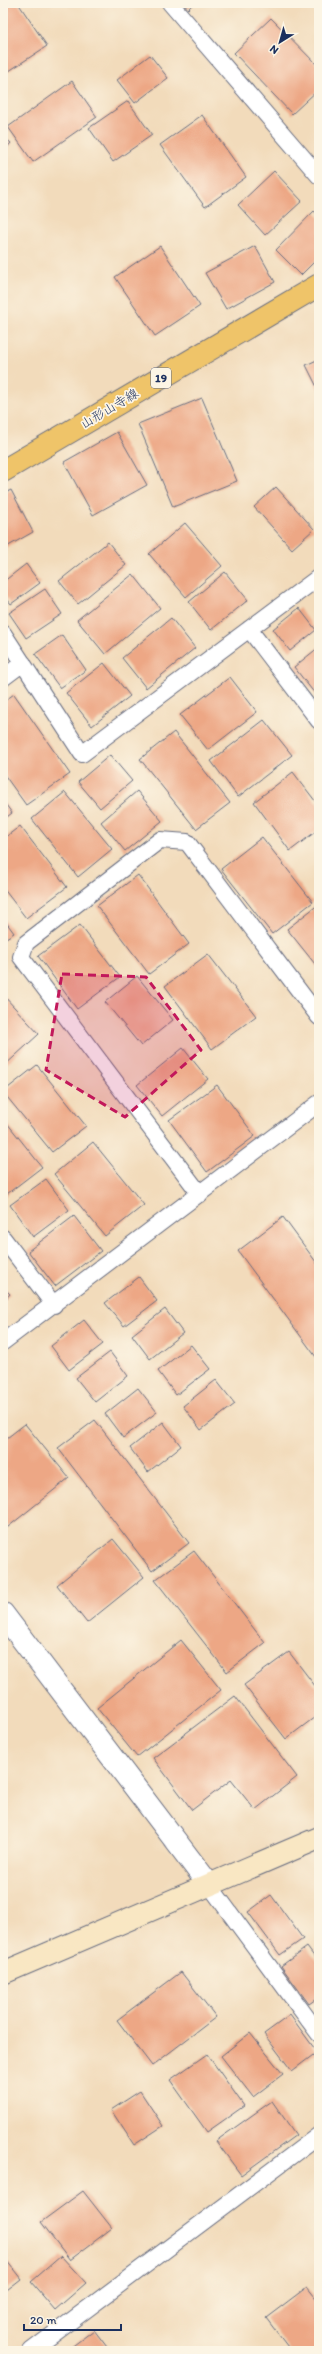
<svg xmlns="http://www.w3.org/2000/svg" width="322" height="2354" font-family="Itim,'Klee One',sans-serif">
  <style>
    .building { fill: #eda785 }
    .lines { fill: none; stroke-linecap: round; stroke-linejoin: round }
    .lane-casing { stroke: #666b7f; stroke-width: 18 }
    .street-casing { stroke: #666b7f; stroke-width: 24 }
    .secondary-casing { stroke: #666b7f; stroke-width: 24 }
    .primary-casing { stroke: #666b7f; stroke-width: 24 }
    .lane { stroke: #fff; stroke-width: 16 }
    .street { stroke: #fff; stroke-width: 22 }
    .secondary { stroke: #f9e7c3; stroke-width: 22 }
    .primary { stroke: #efc469; stroke-width: 22 }
    .marked { fill: #c2185b; fill-opacity: 0.2; stroke: #c2185b; stroke-width: 3; stroke-dasharray: 8 5; stroke-linejoin: round }
    .labels { text-anchor: middle; stroke-width: 3.5; stroke-linejoin: round; paint-order: stroke }
    .shield { fill: #fcf5e5; stroke: #5e6a86; stroke-width: 1 }
    .shield-label { font-size: 12px; font-weight: bold; fill: #1b2f5e }
    .street-label { font-size: 13px; fill: #1b2f5e; stroke: #fcf5e5 }
  </style>
  <rect width="100%" height="100%" fill="#fcf5e5"/>
  <filter id="ink" filterUnits="userSpaceOnUse"><feTurbulence type="fractalNoise" baseFrequency=".025" numOctaves="2"/><feDisplacementMap in="SourceGraphic" scale="8" xChannelSelector="R" yChannelSelector="G"/><feConvolveMatrix kernelMatrix="1 2 1 2 8 2 1 2 1" color-interpolation-filters="sRGB"/></filter>
  <filter id="wash" filterUnits="userSpaceOnUse"><feTurbulence type="fractalNoise" baseFrequency=".012" numOctaves="4" result="noise"/><feDisplacementMap in="SourceGraphic" scale="16" xChannelSelector="R" yChannelSelector="G"/><feGaussianBlur stdDeviation="0.9" result="paint"/><feColorMatrix in="noise" values="0 0 0 0 0 0 0 0 0 0 0 0 0 0 0 0 0 1.4 0 .05"/><feComposite in="paint" operator="in"/></filter>
  <g filter="url(#wash)">
    <rect width="100%" height="100%" fill="#f2dbbb"/>
    <g id="blocks">
      <path class="building" d="M 3,3 L 18,3 L 47,46 L 6,73 L 3,68 Z
        M 183,3 L 194,3 L 188,9 Z
        M 310,3 L 319,3 L 319,13 Z
        M 271,18 L 319,67 L 319,89 L 292,114 L 234,53 Z
        M 150,55 L 168,78 L 135,103 L 117,80 Z
        M 72,81 L 97,117 L 33,162 L 8,127 Z
        M 128,101 L 152,135 L 113,162 L 89,128 Z
        M 202,115 L 246,177 L 205,207 L 160,145 Z
        M 3,136 L 11,143 L 3,152 Z
        M 274,171 L 302,201 L 265,235 L 238,205 Z
        M 314,211 L 319,216 L 319,257 L 301,275 L 276,250 Z
        M 160,246 L 200,306 L 155,336 L 115,277 Z
        M 255,246 L 275,282 L 226,309 L 205,273 Z
        M 319,359 L 319,391 L 306,365 Z
        M 202,398 L 237,481 L 173,507 L 138,424 Z
        M 117,432 L 147,485 L 93,515 L 64,462 Z
        M 276,487 L 314,529 L 292,549 L 254,507 Z
        M 11,490 L 33,532 L 3,549 L 3,494 Z
        M 185,523 L 222,566 L 186,597 L 149,554 Z
        M 108,542 L 126,565 L 78,604 L 59,581 Z
        M 26,564 L 40,583 L 11,604 L 3,594 L 3,582 Z
        M 225,572 L 248,600 L 211,630 L 189,602 Z
        M 133,574 L 160,608 L 105,654 L 77,620 Z
        M 45,589 L 62,614 L 26,638 L 9,613 Z
        M 299,608 L 316,630 L 290,651 L 273,629 Z
        M 171,618 L 195,648 L 146,688 L 122,658 Z
        M 62,635 L 86,670 L 60,688 L 35,654 Z
        M 319,647 L 319,699 L 294,667 Z
        M 104,663 L 130,696 L 92,726 L 66,693 Z
        M 230,677 L 257,712 L 208,750 L 180,715 Z
        M 14,694 L 70,774 L 26,805 L 3,773 L 3,702 Z
        M 264,720 L 292,755 L 238,797 L 211,761 Z
        M 174,732 L 230,803 L 196,829 L 140,759 Z
        M 110,755 L 132,781 L 100,808 L 78,782 Z
        M 293,772 L 319,806 L 319,829 L 290,851 L 254,802 Z
        M 137,791 L 162,821 L 125,851 L 101,822 Z
        M 65,792 L 112,849 L 78,877 L 32,819 Z
        M 3,801 L 12,813 L 3,820 Z
        M 20,826 L 67,887 L 26,918 L 3,888 L 3,839 Z
        M 262,837 L 313,902 L 272,934 L 221,869 Z
        M 138,875 L 189,944 L 149,974 L 97,906 Z
        M 319,904 L 319,969 L 287,929 Z
        M 3,918 L 14,933 L 3,940 Z
        M 80,925 L 120,977 L 77,1009 L 38,956 Z
        M 208,954 L 256,1016 L 212,1049 L 165,986 Z
        M 137,976 L 173,1020 L 141,1046 L 105,1002 Z
        M 3,995 L 39,1034 L 3,1067 Z
        M 183,1048 L 208,1079 L 162,1116 L 137,1085 Z
        M 37,1065 L 86,1126 L 52,1152 L 3,1092 Z
        M 217,1085 L 255,1136 L 207,1172 L 169,1120 Z
        M 7,1123 L 42,1167 L 3,1197 L 3,1126 Z
        M 93,1142 L 144,1205 L 105,1236 L 54,1174 Z
        M 46,1179 L 69,1210 L 33,1237 L 10,1205 Z
        M 74,1216 L 101,1251 L 55,1286 L 28,1251 Z
        M 283,1217 L 319,1266 L 319,1361 L 238,1251 Z
        M 139,1277 L 157,1301 L 124,1326 L 105,1303 Z
        M 3,1287 L 10,1294 L 3,1302 Z
        M 165,1309 L 183,1333 L 150,1359 L 132,1335 Z
        M 84,1320 L 103,1344 L 69,1370 L 51,1346 Z
        M 191,1345 L 210,1369 L 176,1395 L 158,1371 Z
        M 110,1352 L 128,1376 L 95,1402 L 76,1378 Z
        M 216,1380 L 235,1404 L 201,1430 L 183,1406 Z
        M 138,1388 L 157,1412 L 123,1438 L 105,1414 Z
        M 95,1420 L 189,1543 L 152,1571 L 58,1448 Z
        M 163,1422 L 181,1446 L 148,1472 L 130,1448 Z
        M 25,1424 L 69,1478 L 3,1531 L 3,1441 Z
        M 113,1539 L 144,1577 L 87,1623 L 57,1585 Z
        M 194,1551 L 265,1643 L 227,1672 L 155,1580 Z
        M 181,1640 L 221,1690 L 137,1757 L 97,1708 Z
        M 289,1652 L 319,1691 L 319,1714 L 286,1739 L 244,1685 Z
        M 235,1696 L 297,1777 L 255,1810 L 231,1780 L 192,1810 L 153,1758 Z
        M 271,1895 L 303,1939 L 280,1955 L 248,1912 Z
        M 307,1947 L 319,1963 L 319,1997 L 309,2004 L 281,1966 Z
        M 181,1972 L 216,2017 L 152,2066 L 117,2020 Z
        M 290,2015 L 317,2052 L 292,2071 L 264,2034 Z
        M 250,2033 L 283,2074 L 253,2097 L 221,2056 Z
        M 207,2054 L 244,2106 L 207,2132 L 170,2080 Z
        M 140,2091 L 163,2126 L 134,2145 L 111,2110 Z
        M 272,2101 L 296,2135 L 241,2175 L 216,2141 Z
        M 83,2191 L 112,2228 L 70,2260 L 41,2222 Z
        M 3,2256 L 21,2279 L 3,2293 Z
        M 61,2256 L 86,2283 L 55,2310 L 31,2282 Z
        M 307,2287 L 319,2302 L 319,2351 L 291,2351 L 266,2318 Z
        M 94,2330 L 110,2351 L 66,2351 Z"/>
    </g>
  </g>
  <g filter="url(#ink)">
    <use href="#blocks" fill-opacity="0" stroke="#666b7f" stroke-width="1"/>
    <g class="lines">
      <g class="lane-casing">
        <path id="lane" d="M 170,3 L 319,176
          M 249,629 L 319,721
          M 3,633 L 82,754 L 319,577
          M 3,678 L 23,663
          M 200,1194 L 21,957 L 26,943 L 160,840 L 187,842 L 319,1017
          M 3,1238 L 54,1305
          M 3,1342 L 319,1103
          M 210,1886 L 319,2034
          M 31,2351 L 319,2135"/>
      </g>
      <g class="street-casing">
        <path id="street" d="M 3,1614 L 210,1886"/>
      </g>
      <g class="secondary-casing">
        <path id="secondary" d="M 3,1973 L 319,1838"/>
      </g>
      <g class="primary-casing">
        <path id="primary" d="M 3,471 L 319,285"/>
      </g>
      <use href="#lane" class="lane"/>
      <use href="#street" class="street"/>
      <use href="#secondary" class="secondary"/>
      <use href="#primary" class="primary"/>
    </g>
  </g>
  <path class="marked" d="M 62,974 L 146,977 L 201,1050 L 125,1117 L 46,1070 Z"/>
  <g class="labels">
    <rect class="shield" x="151" y="368" width="20" height="20" rx="3"/>
    <g class="shield-label">
      <text x="161" y="382">19</text>
    </g>
    <g class="street-label">
      <text transform="translate(109 408) rotate(-31)" y="5">山形山寺線</text>
    </g>
  </g>
  <rect width="322" height="2354" fill="none" stroke="#fcf5e5" stroke-width="16"/>
  <g transform="translate(280 42) rotate(217)" stroke="#fcf5e5" stroke-width="3" paint-order="stroke">
  <path d="M0-3L7 15L0 10L-7 15Z" fill="#1b2f5e"/>
  <text y="-6" font-size="11" font-weight="bold" text-anchor="middle" fill="#1b2f5e">N</text>
  </g>
  <path d="M24 2324v6h97v-6" fill="none" stroke="#1b2f5e" stroke-width="2"/>
  <text x="30" y="2324" font-size="12" fill="#1b2f5e" stroke="#fcf5e5" stroke-width="3" paint-order="stroke">20 m</text>
</svg>
